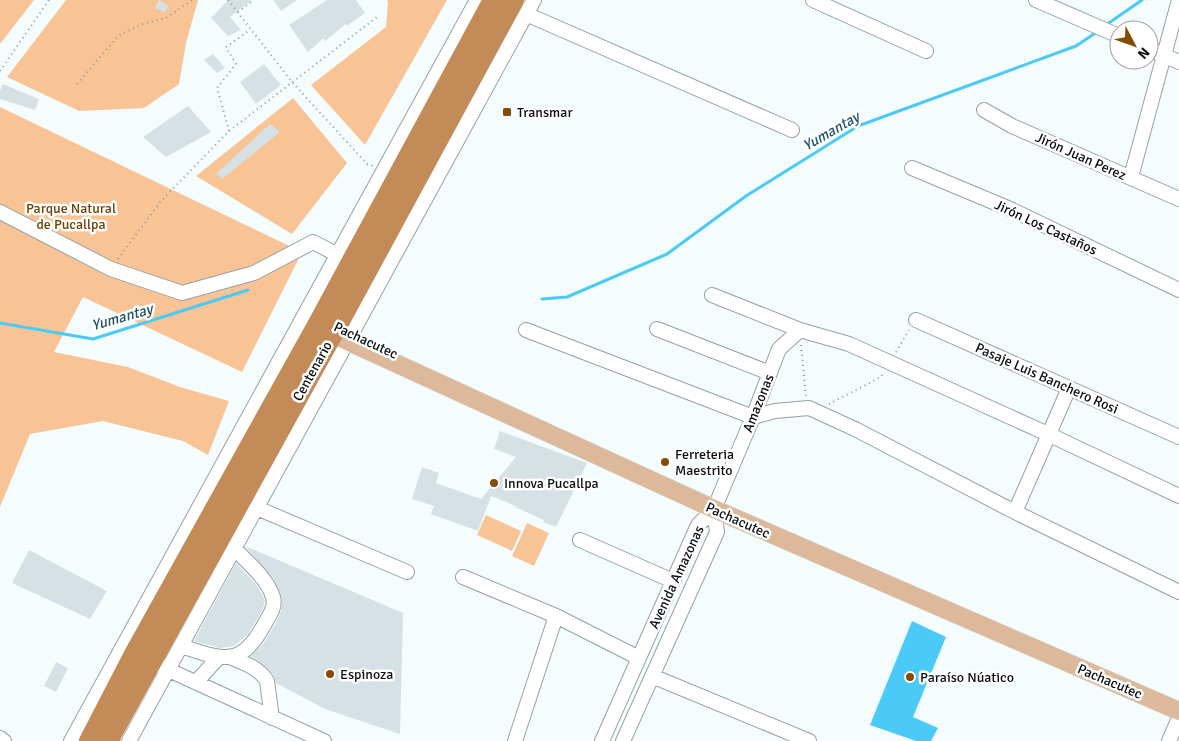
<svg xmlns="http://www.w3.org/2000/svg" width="1179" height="741" font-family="Signika,sans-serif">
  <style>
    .green { fill: #f9c495 }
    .water { fill: #4bcaf7 }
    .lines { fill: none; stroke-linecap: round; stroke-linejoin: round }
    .stream { stroke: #4bcaf7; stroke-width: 3 }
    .building { fill: #d6e1e6 }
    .minor-casing { stroke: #96a0a5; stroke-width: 16 }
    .major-casing { stroke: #d8d8d9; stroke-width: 19 }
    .highway-casing { stroke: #d8d8d9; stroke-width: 22 }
    .path { stroke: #909597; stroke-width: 2; stroke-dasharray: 1 4; stroke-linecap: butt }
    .minor { stroke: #fff; stroke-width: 14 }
    .major { stroke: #dbb99a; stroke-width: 18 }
    .highway { stroke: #c38b57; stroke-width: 20 }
    .poi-dot { fill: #854b00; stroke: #fff; stroke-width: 2 }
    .labels { text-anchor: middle; stroke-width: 5; stroke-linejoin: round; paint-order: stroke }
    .poi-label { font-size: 14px; fill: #0b0e10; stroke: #fff; text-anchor: start }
    .street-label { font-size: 14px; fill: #0b0e10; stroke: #fff }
    .park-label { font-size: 14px; fill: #704003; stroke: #fff }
    .water-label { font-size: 15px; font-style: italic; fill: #1f5366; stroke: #fff }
  </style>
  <rect width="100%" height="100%" fill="#f5fcfe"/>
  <path class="green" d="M 0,0 L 34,0 L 0,44 Z
    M 66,0 L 198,0 L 186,43 L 179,84 L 144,108 L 79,111 L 7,77 Z
    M 387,0 L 447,0 L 365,145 L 311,85 L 386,27 L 388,2 Z
    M 293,98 L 347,163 L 292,234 L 196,176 Z
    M 0,107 L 302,252 L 242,372 L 83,297 L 54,352 L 128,367 L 180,387 L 229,401 L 208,455 L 183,441 L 103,421 L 30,434 L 0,507 Z
    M 486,515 L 521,531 L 512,551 L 477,535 Z
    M 527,523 L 549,533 L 534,566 L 512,556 Z"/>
  <path class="water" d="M 912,621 L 946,637 L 913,717 L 938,728 L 931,741 L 916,741 L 870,725 Z"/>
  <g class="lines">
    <path class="stream" d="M 1106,25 L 1142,0
      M 542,299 L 567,297 L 667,254 L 746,196 L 858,126 L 1076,46 L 1097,32
      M 0,323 L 93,339 L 248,290"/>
  </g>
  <path class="building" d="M 159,0 L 169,6 L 165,12 L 155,8 Z
    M 228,0 L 252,0 L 230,17 L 241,30 L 228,36 L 211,18 Z
    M 273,0 L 297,0 L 281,11 Z
    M 327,0 L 356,0 L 365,13 L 347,26 L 346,24 L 325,41 L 324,38 L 308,52 L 289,25 Z
    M 213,54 L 225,68 L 217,73 L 204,60 Z
    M 264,64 L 281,85 L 256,104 L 240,82 Z
    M 3,84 L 39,99 L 35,110 L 0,99 L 0,90 Z
    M 188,106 L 211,132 L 166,157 L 143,137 Z
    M 270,124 L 280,132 L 222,179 L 216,174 Z
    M 500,431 L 587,463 L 556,527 L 543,522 L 544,520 L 515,507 L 516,506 L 491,496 L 478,531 L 431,514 L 434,506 L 412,499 L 422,467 L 439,473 L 436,483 L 481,499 L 516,457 L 494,449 Z
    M 245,546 L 403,613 L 400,734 L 325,709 L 276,683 L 274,676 L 270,671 L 251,656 L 263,644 L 276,623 L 281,611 L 282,601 L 281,594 L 273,578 Z
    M 29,550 L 107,591 L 90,619 L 12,583 Z
    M 236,563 L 255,583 L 262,594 L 265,601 L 262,611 L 248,634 L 234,646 L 220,648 L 194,641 Z
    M 56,662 L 68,668 L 56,692 L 44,686 Z"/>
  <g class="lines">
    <g class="minor-casing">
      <path id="minor" d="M 813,0 L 926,51
        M 1036,0 L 1119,36
        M 526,14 L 792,130
        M 1149,49 L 1179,62
        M 984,110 L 1012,126 L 1179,199
        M 912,168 L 1010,209 L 1179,290
        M 1131,177 L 1179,0
        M 0,212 L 111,269 L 182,293 L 254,273 L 313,242 L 344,258
        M 712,295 L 800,330 L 849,344 L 1050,435 L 1179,496
        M 916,320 L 1179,437
        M 657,329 L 770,373
        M 526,330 L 753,417 L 775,411 L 809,408 L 855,429 L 1015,512 L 1179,592
        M 257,508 L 407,572
        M 1015,512 L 1069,388
        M 580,540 L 673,581
        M 463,577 L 556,616 L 639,658
        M 181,646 C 222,659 240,669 264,625 C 269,616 276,607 273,597 C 267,578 248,563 235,549
        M 232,658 C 245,663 260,669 267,681 L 272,718
        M 160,666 L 324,741
        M 652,676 L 809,741
        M 196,682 L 219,657
        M 0,738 L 4,741
        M 71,741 L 477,0
        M 129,741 L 534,0
        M 515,741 L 556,616
        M 602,741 L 698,525 L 714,509 L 753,417 L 779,349 L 800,330
        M 623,741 L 717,532 L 714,509
        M 1169,741 L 1179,718"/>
    </g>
    <g class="major-casing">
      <path id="major" d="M 321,329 L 714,509 L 1179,711"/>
    </g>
    <g class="highway-casing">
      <path id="highway" d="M 89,741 L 134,654 L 316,327 L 493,0
        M 108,741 L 333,334 L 514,0"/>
    </g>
    <path class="path" d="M 228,0 L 292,82 L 367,164 L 373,166
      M 238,12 L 254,0
      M 0,71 L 49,0
      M 77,84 L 118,36 L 142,24 L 166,18 L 192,0
      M 229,131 L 217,88 L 236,64 L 226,47 L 250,30
      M 118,259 L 161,201 L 229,131 L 377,17
      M 801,345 L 806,397
      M 896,352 L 909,330
      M 829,404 L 881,377 L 883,373"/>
    <use href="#minor" class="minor"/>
    <use href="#major" class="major"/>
    <use href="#highway" class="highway"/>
  </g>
  <g class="poi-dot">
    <rect x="502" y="107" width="10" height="10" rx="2.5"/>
    <circle cx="665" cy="462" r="5"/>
    <circle cx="494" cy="483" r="5"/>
    <circle cx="330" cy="674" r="5"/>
    <circle cx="910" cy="677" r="5"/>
  </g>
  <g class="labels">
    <g class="poi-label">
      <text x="517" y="117">Transmar</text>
      <text x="675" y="459">Ferreteria<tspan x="675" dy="16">Maestrito</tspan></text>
      <text x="504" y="488">Innova Pucallpa</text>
      <text x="340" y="679">Espinoza</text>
      <text x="920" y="682">Paraíso Núatico</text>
    </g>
    <g class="street-label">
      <text transform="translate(1081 156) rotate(24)" y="5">Jirón Juan Perez</text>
      <text transform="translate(1046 227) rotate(25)" y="5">Jirón Los Castaños</text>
      <text transform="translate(366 340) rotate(25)" y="5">Pachacutec</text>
      <text transform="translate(312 371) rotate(-61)" y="5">Centenario</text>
      <text transform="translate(1047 378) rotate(24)" y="5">Pasaje Luis Banchero Rosi</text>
      <text transform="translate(758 403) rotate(-68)" y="5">Amazonas</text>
      <text transform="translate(738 520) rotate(24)" y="5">Pachacutec</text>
      <text transform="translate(676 577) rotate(-65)" y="5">Avenida Amazonas</text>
      <text transform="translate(1110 681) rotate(23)" y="5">Pachacutec</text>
    </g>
    <g class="park-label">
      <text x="71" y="213">Parque Natural<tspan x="71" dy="16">de Pucallpa</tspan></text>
    </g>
    <g class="water-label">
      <text transform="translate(831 131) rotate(-30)" y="5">Yumantay</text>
      <text transform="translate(122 317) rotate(-16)" y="5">Yumantay</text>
    </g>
  </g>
  <g transform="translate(1134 45) rotate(131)"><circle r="24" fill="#ffffff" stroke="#9d9f9f"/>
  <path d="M0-4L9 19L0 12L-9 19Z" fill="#854b00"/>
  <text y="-8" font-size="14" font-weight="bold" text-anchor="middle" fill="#0b0e10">N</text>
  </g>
</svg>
